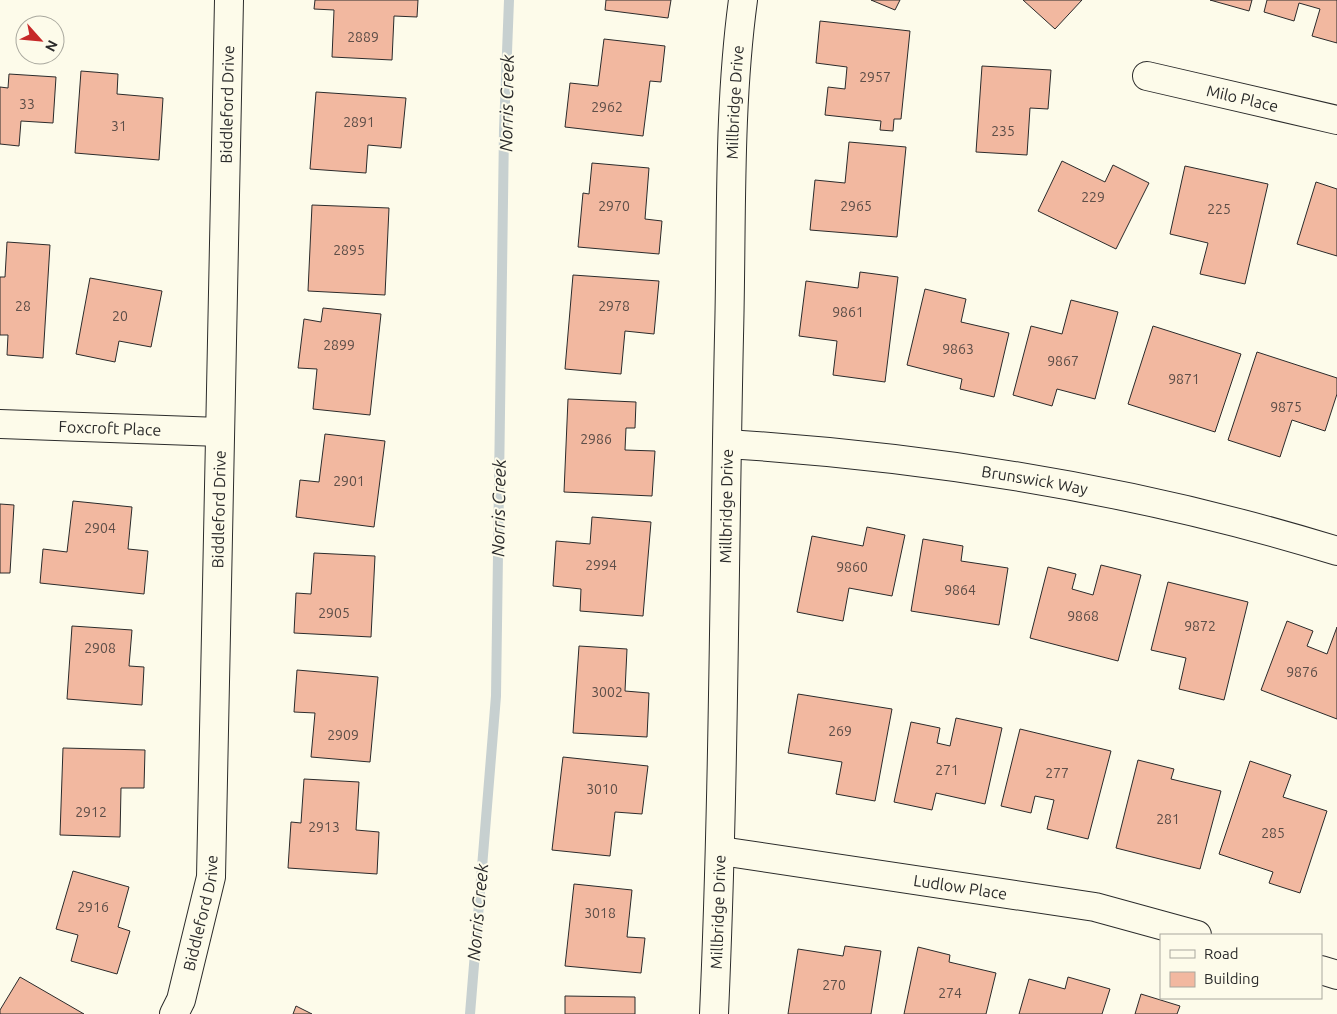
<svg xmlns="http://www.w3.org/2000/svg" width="1337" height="1014" font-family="Ubuntu,sans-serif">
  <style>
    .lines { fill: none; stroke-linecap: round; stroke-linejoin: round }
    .stream { stroke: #c7d0d0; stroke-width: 10 }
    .building { fill: #f2b8a0; stroke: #2b2b2b }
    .minor-casing { stroke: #2b2b2b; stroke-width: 30 }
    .minor { stroke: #fdfbea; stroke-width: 28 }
    .labels { text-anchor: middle; stroke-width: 4; stroke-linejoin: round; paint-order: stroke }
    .number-label { font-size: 14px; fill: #5d4e48 }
    .street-label { font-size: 16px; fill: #2b2b2b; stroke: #fdfbea }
    .water-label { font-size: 18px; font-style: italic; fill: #2b2b2b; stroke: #fdfbea }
  </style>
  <rect width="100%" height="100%" fill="#fdfbea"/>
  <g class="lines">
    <path class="stream" d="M 470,1014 L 496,696 L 504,130 L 509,0"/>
  </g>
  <path class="building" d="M 315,0 L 418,0 L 417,17 L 394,16 L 392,60 L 332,57 L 334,10 L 314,9 Z
    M 606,0 L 671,0 L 668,18 L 605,10 Z
    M 871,0 L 900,0 L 895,10 Z
    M 1023,0 L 1082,0 L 1055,29 Z
    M 1210,0 L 1252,0 L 1249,11 Z
    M 1267,0 L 1337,0 L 1337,43 L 1312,36 L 1320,9 L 1299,3 L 1294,21 L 1264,12 Z
    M 820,21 L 910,31 L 901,119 L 894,119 L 893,131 L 880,130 L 881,121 L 825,115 L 828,87 L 845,89 L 847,67 L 816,63 Z
    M 604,39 L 665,46 L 661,82 L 650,81 L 643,136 L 565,127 L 570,83 L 598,86 Z
    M 982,66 L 1051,70 L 1048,109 L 1030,108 L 1027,155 L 976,152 Z
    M 81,71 L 118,74 L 117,94 L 163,98 L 159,160 L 75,153 Z
    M 9,74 L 56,77 L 53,123 L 21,121 L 19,146 L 0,144 L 0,87 L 8,88 Z
    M 316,92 L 406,98 L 401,148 L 368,145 L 366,173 L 310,169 Z
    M 849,142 L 906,147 L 897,237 L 810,230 L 815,180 L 845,183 Z
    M 1062,161 L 1105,182 L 1113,165 L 1149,183 L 1116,249 L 1038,211 Z
    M 592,163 L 649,168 L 645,219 L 662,221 L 659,254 L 578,247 L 583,193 L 589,194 Z
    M 1185,166 L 1268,184 L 1245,284 L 1200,274 L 1208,243 L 1170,234 Z
    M 1316,182 L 1337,189 L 1337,256 L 1297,244 Z
    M 312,205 L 389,208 L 385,295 L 308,291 Z
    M 7,242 L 50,245 L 43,358 L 7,355 L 8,335 L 0,335 L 0,277 L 5,277 Z
    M 860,272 L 898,277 L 885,382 L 833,375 L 837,341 L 799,336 L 806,281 L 858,288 Z
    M 573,275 L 659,281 L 654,334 L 625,331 L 621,374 L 565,369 Z
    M 90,278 L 162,291 L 151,347 L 119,341 L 115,362 L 76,354 Z
    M 925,289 L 966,299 L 961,322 L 1009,333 L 994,397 L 960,389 L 962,379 L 907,365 Z
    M 1071,300 L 1118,312 L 1095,399 L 1057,389 L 1052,406 L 1013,395 L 1031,326 L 1062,334 Z
    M 323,308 L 381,314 L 370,415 L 313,409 L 317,369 L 298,368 L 304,319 L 321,322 Z
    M 1153,326 L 1241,354 L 1215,432 L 1128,404 Z
    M 1257,352 L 1337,378 L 1337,394 L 1325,431 L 1292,420 L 1280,457 L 1228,440 Z
    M 568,399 L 636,402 L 635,428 L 626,428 L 625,450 L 655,451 L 652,496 L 564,492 Z
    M 325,434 L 385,441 L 374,527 L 296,517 L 300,480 L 319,482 Z
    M 73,501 L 132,507 L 128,549 L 148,551 L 144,594 L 40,583 L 43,549 L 67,552 Z
    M 0,504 L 14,505 L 10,573 L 0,573 Z
    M 592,517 L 651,522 L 643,616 L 580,611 L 581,589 L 553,586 L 556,541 L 590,544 Z
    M 867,527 L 905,535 L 892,596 L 849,588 L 843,621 L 797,612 L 812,536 L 863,546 Z
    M 923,539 L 963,546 L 961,561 L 1008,568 L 999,625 L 911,611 Z
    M 314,553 L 375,556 L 371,637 L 294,633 L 296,593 L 311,594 Z
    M 1101,565 L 1141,575 L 1118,661 L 1030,638 L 1048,567 L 1076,574 L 1072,589 L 1093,595 Z
    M 1168,582 L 1248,602 L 1224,700 L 1179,689 L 1186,658 L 1151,650 Z
    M 1287,621 L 1313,631 L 1307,646 L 1327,654 L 1337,627 L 1337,719 L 1261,690 Z
    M 72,626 L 132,630 L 129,666 L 144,667 L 142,705 L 67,699 Z
    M 579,646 L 627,649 L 625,691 L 649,693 L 647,737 L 573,733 Z
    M 297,670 L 378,677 L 370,762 L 311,757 L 315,713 L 294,712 Z
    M 798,694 L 892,709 L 875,801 L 836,794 L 842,762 L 788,753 Z
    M 956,718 L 1002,728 L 985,804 L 936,793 L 932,810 L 894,802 L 911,722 L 940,728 L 937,743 L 950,746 Z
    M 1020,729 L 1111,751 L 1088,839 L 1047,829 L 1054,800 L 1035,796 L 1031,813 L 1001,806 Z
    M 63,748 L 145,750 L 144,788 L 121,788 L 120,837 L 60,835 Z
    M 563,757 L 648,766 L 642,814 L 615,812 L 610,856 L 552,850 Z
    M 1138,760 L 1174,769 L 1171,779 L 1221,791 L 1200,869 L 1116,848 Z
    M 1250,761 L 1291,775 L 1283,797 L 1327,811 L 1300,893 L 1269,883 L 1273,872 L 1219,854 Z
    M 304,779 L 359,782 L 356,830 L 379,832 L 377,874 L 288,868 L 291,822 L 301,823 Z
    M 73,871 L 129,887 L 118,927 L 130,931 L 117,974 L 71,961 L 78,935 L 56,929 Z
    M 574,884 L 632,890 L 627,937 L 645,938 L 641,973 L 565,966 Z
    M 845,946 L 881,951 L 871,1014 L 788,1014 L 798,949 L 843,956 Z
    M 918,947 L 950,955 L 949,962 L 996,973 L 986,1014 L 904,1014 Z
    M 20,977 L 84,1014 L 0,1014 L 0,1010 Z
    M 1068,977 L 1110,989 L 1102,1014 L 1019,1014 L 1029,979 L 1065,989 Z
    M 1141,994 L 1180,1006 L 1177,1014 L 1135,1014 Z
    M 565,996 L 635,997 L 635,1014 L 565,1014 Z
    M 296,1006 L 312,1014 L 293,1014 Z"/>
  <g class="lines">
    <g class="minor-casing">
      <g id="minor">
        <path id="s1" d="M 1147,76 L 1337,120"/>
        <path id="s2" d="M 0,424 L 220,432"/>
        <path id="s3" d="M 727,444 C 932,457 1140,490 1337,551"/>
        <path id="s4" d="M 721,851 L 1095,907 L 1197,935"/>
        <path d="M 1321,970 L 1337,975"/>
        <path id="s5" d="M 174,1014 L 181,1000 L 211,877 L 229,0"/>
        <path id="s6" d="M 714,1014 C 724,788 724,562 729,336 C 732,224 728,111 743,0"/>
      </g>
    </g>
    <use href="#minor" class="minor"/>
  </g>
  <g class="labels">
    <g class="number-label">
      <text x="363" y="42">2889</text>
      <text x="875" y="82">2957</text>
      <text x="27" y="109">33</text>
      <text x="607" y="112">2962</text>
      <text x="359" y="127">2891</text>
      <text x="119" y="131">31</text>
      <text x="1003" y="136">235</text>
      <text x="1093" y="202">229</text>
      <text x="614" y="211">2970</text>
      <text x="856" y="211">2965</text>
      <text x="1219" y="214">225</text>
      <text x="349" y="255">2895</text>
      <text x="23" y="311">28</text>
      <text x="614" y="311">2978</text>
      <text x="848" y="317">9861</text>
      <text x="120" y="321">20</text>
      <text x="339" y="350">2899</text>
      <text x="958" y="354">9863</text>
      <text x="1063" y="366">9867</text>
      <text x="1184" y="384">9871</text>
      <text x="1286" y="412">9875</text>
      <text x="596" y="444">2986</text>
      <text x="349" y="486">2901</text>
      <text x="100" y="533">2904</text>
      <text x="601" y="570">2994</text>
      <text x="852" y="572">9860</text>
      <text x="960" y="595">9864</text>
      <text x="334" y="618">2905</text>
      <text x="1083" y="621">9868</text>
      <text x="1200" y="631">9872</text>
      <text x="100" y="653">2908</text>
      <text x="1302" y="677">9876</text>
      <text x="607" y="697">3002</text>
      <text x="840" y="736">269</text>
      <text x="343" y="740">2909</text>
      <text x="947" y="775">271</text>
      <text x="1057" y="778">277</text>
      <text x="602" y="794">3010</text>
      <text x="91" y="817">2912</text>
      <text x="1168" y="824">281</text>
      <text x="324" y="832">2913</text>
      <text x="1273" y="838">285</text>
      <text x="93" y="912">2916</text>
      <text x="600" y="918">3018</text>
      <text x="834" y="990">270</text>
      <text x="950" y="998">274</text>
    </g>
    <g class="street-label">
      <text dy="6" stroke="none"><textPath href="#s1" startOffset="98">Milo Place</textPath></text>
      <text dy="6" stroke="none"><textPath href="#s6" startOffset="912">Millbridge Drive</textPath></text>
      <text dy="6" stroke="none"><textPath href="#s5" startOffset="915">Biddleford Drive</textPath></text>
      <text dy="6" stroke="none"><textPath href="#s2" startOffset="110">Foxcroft Place</textPath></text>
      <text dy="6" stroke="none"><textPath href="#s3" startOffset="310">Brunswick Way</textPath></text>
      <text dy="6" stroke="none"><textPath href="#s6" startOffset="508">Millbridge Drive</textPath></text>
      <text dy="6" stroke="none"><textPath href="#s5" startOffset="510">Biddleford Drive</textPath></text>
      <text dy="6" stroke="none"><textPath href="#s4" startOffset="242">Ludlow Place</textPath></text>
      <text dy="6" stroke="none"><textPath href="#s6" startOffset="102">Millbridge Drive</textPath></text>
      <text dy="6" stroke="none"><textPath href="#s5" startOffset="105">Biddleford Drive</textPath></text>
    </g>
    <g class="water-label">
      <text transform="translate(507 103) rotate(-89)" y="6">Norris Creek</text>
      <text transform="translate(499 508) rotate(-89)" y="6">Norris Creek</text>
      <text transform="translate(478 912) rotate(-85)" y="6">Norris Creek</text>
    </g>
  </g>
  <rect x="1160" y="934" width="162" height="65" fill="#fdfbea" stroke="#a9a89e"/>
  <rect x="1170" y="950" width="25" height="8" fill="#fdfbea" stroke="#a9a89e"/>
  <text x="1204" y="959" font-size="15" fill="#2b2b2b">Road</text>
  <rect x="1170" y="972" width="25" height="15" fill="#f2b8a0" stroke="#a9a89e"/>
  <text x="1204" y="984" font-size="15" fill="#2b2b2b">Building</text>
  <g transform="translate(40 40) rotate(117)"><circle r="24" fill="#fdfbea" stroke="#a9a89e"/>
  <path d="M0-4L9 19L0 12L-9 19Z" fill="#c62828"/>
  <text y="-8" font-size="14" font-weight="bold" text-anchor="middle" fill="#2b2b2b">N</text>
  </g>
</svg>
